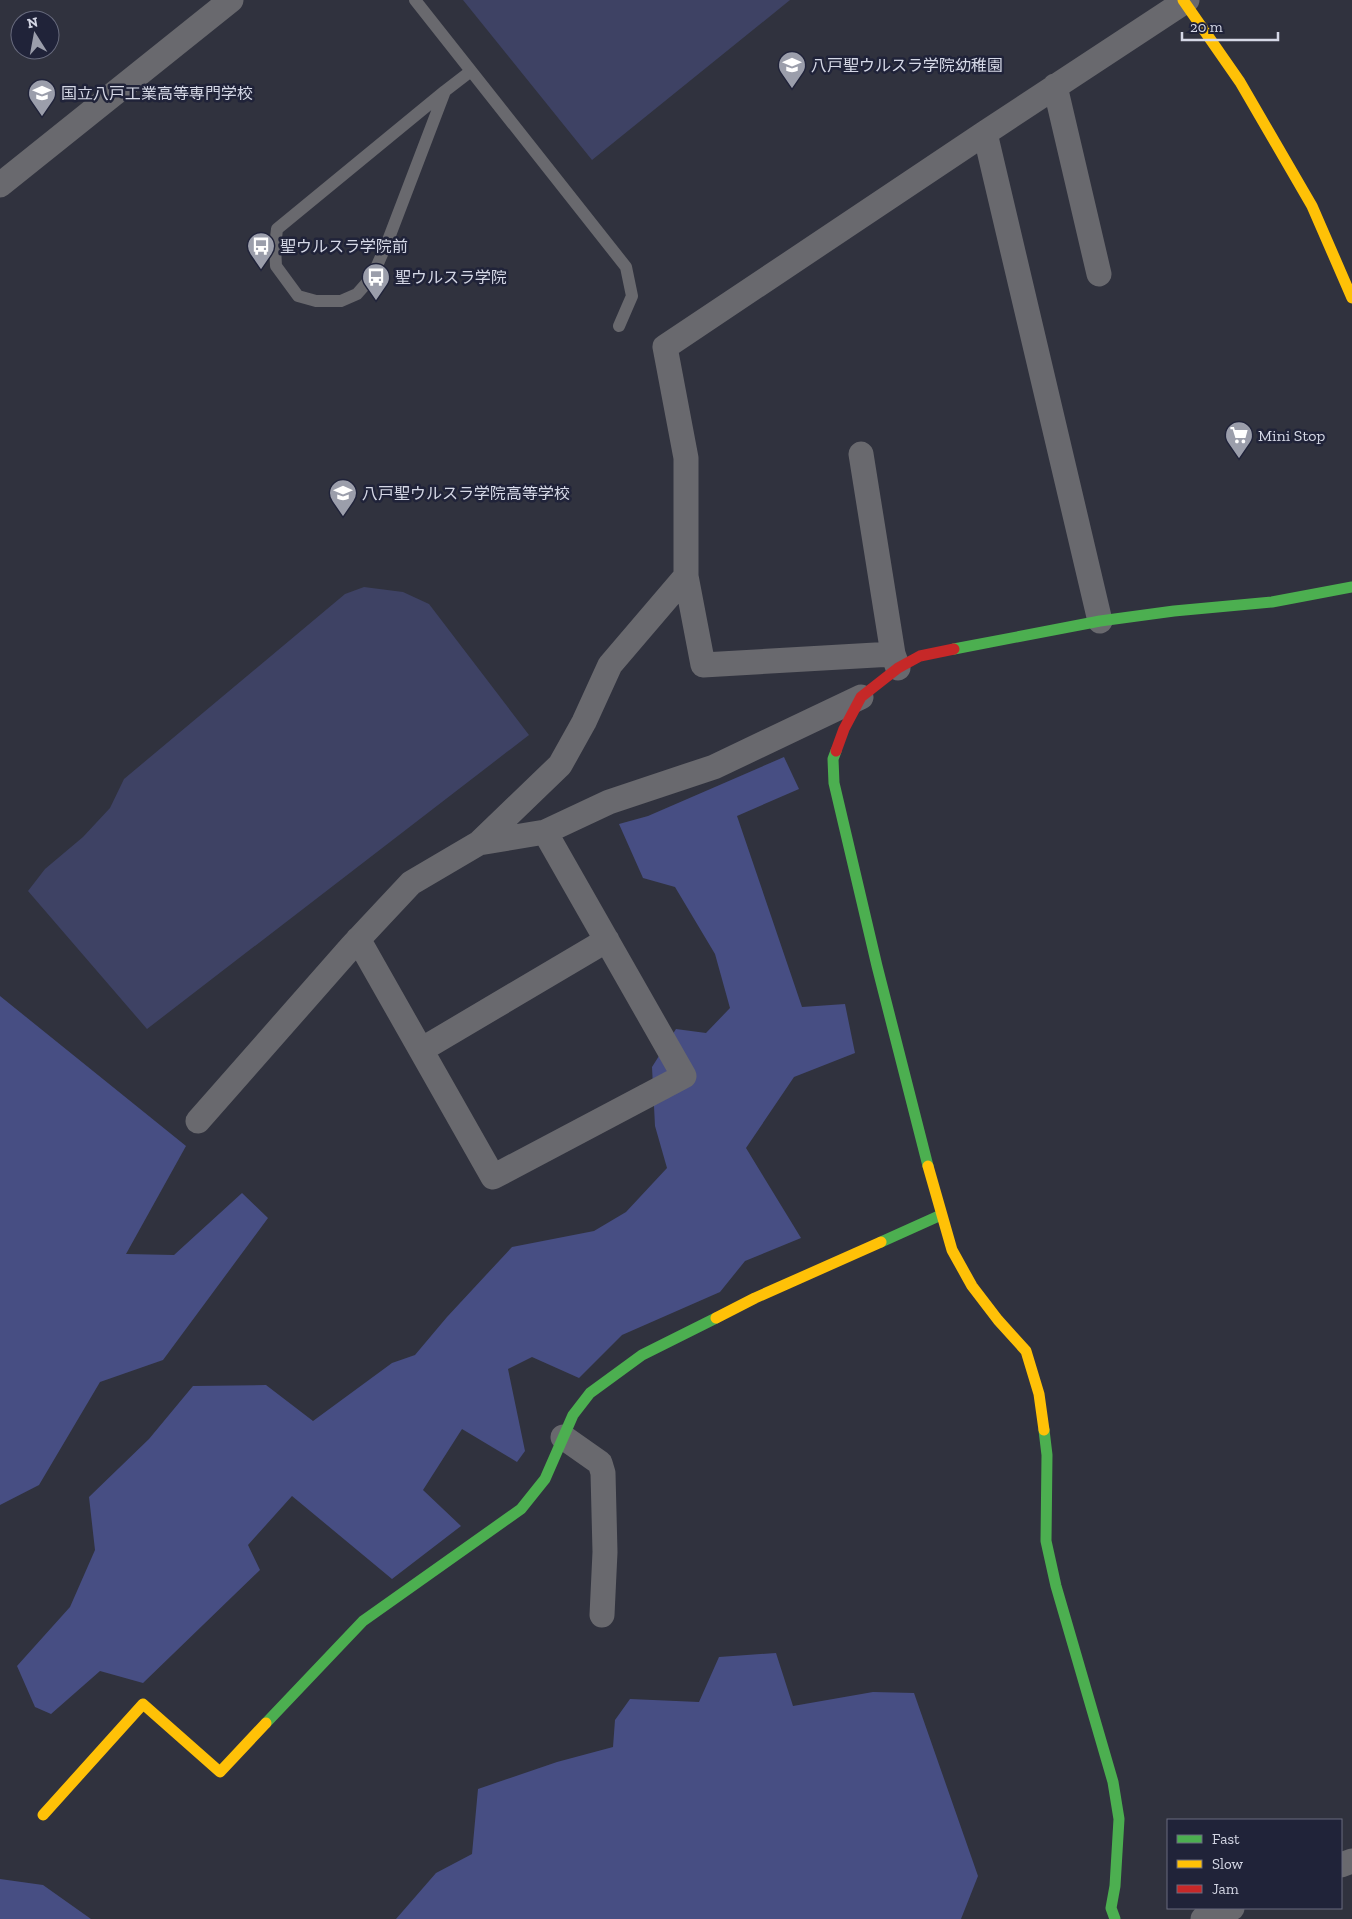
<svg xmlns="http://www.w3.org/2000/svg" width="1352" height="1919" font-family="'Zilla Slab','Noto Sans JP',serif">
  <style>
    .green { fill: #3e4264 }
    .forest { fill: #474e83 }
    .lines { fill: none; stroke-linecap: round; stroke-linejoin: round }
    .lane { stroke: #69696e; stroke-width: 12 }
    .street { stroke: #69696e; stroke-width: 25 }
    .fast { stroke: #4caf50; stroke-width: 11 }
    .slow { stroke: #ffc107; stroke-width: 11 }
    .jam { stroke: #c62828; stroke-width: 11 }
    .labels { text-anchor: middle; stroke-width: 5; stroke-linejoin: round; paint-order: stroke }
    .poi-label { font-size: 16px; fill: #d5d8e6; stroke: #202339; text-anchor: start }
  </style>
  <rect width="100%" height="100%" fill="#30323e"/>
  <path class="green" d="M 463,0 L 790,0 L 592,160 Z
    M 364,587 L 403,592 L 429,604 L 529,735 L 147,1029 L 28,891 L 45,869 L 83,837 L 110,808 L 124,779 L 345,594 Z"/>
  <path class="forest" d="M 784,757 L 799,789 L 737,816 L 802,1007 L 845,1004 L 855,1053 L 794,1077 L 746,1148 L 801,1238 L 745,1261 L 720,1292 L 622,1335 L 579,1378 L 532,1357 L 508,1369 L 525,1451 L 517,1462 L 462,1429 L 423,1490 L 461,1526 L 392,1579 L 292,1496 L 248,1545 L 260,1570 L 143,1683 L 100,1671 L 51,1714 L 35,1707 L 17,1666 L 70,1607 L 95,1550 L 89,1497 L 149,1439 L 193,1386 L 266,1385 L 313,1421 L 392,1363 L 415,1355 L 447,1317 L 512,1247 L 594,1231 L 626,1212 L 667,1168 L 655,1126 L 652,1067 L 676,1029 L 706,1033 L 730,1008 L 715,954 L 675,887 L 643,878 L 619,824 L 648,816 Z
    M 0,996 L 186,1146 L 126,1254 L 174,1255 L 242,1193 L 268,1218 L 163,1360 L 100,1382 L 39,1485 L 0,1505 Z
    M 776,1653 L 793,1706 L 873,1692 L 914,1693 L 978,1876 L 961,1919 L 396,1919 L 436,1873 L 472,1854 L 478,1789 L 557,1762 L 613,1747 L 615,1720 L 630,1699 L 699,1702 L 719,1657 Z
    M 0,1879 L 43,1885 L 91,1919 L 0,1919 Z"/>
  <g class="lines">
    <path class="lane" d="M 415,0 L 626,267 L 632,296 L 619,326
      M 445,91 L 387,243 L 372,277 L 357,294 L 341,301 L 316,301 L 298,296 L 276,266 L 275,247 L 277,229 L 445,91 L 471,71"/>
    <path class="street" d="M 1055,86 L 1099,274
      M 985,133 L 1100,621
      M 0,185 L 231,0
      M 861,454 L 893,654 L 898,668
      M 893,654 L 703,665 L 686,576 L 686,458 L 665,347 L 985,133 L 1187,0
      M 479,843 L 560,765 L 584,722 L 610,665 L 686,576
      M 358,939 L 493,1177 L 684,1076 L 545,832
      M 421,1050 L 607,940
      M 198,1121 L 352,946 L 411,883 L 479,843 L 545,832 L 609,802 L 714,767 L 861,697
      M 563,1437 L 600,1463 L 603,1473 L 605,1552 L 602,1615
      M 1341,1865 L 1352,1861
      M 1203,1919 L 1232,1908"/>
    <path class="fast" d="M 954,649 L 1100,621 L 1174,611 L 1272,602 L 1352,587
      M 836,751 L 833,759 L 834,783 L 877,966 L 928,1166
      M 881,1242 L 941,1215
      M 1044,1430 L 1047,1455 L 1046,1541 L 1056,1586 L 1113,1782 L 1119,1819 L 1115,1886 L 1111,1908 L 1115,1919
      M 266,1723 L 363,1621 L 521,1509 L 545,1479 L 573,1415 L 590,1393 L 642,1355 L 716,1318"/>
    <path class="slow" d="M 1183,0 L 1240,82 L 1312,206 L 1352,298
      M 928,1166 L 952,1250 L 972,1286 L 998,1320 L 1026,1351 L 1039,1394 L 1044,1430
      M 716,1318 L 755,1298 L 881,1242
      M 43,1815 L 143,1704 L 220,1772 L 266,1723"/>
    <path class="jam" d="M 836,751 L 844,729 L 861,697 L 898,668 L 920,656 L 954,649"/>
  </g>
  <defs>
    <g id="school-pin" transform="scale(1.4375)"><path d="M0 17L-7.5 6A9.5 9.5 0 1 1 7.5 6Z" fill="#9b9eab" stroke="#202339"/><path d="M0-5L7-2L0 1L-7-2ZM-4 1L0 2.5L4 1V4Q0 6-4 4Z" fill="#fff"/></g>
    <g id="university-pin" transform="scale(1.4375)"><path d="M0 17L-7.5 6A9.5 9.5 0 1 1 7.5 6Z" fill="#9b9eab" stroke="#202339"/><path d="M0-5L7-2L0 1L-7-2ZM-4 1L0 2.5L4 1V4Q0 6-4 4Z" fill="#fff"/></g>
    <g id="bus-pin" transform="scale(1.4375)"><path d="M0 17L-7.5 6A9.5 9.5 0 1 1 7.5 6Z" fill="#9b9eab" stroke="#202339"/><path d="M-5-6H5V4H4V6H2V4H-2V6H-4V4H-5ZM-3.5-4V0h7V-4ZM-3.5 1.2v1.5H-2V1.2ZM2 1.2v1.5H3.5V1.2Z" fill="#fff"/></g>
    <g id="supermarket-pin" transform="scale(1.4375)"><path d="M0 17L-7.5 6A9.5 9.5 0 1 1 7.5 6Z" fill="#9b9eab" stroke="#202339"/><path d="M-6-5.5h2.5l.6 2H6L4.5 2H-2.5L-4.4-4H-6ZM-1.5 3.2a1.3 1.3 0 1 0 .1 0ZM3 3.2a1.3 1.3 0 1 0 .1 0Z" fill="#fff"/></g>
  </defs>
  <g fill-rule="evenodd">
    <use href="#school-pin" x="792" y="65"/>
    <use href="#university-pin" x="42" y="93"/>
    <use href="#bus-pin" x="261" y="246"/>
    <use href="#bus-pin" x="376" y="277"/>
    <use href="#supermarket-pin" x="1239" y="435"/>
    <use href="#school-pin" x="343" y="493"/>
  </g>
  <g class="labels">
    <g class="poi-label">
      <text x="811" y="71">八戸聖ウルスラ学院幼稚園</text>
      <text x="61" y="99">国立八戸工業高等専門学校</text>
      <text x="280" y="252">聖ウルスラ学院前</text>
      <text x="395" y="283">聖ウルスラ学院</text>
      <text x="1258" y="441">Mini Stop</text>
      <text x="362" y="499">八戸聖ウルスラ学院高等学校</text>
    </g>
  </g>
  <rect x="1167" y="1819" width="175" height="90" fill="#202339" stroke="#686b7e"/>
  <rect x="1177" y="1835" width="25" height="8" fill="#4caf50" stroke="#686b7e"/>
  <text x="1212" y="1844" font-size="15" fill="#d5d8e6">Fast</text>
  <rect x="1177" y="1860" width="25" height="8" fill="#ffc107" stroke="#686b7e"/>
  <text x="1212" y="1869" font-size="15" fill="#d5d8e6">Slow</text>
  <rect x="1177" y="1885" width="25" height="8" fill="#c62828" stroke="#686b7e"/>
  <text x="1212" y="1894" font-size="15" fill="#d5d8e6">Jam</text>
  <g transform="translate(35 35) rotate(349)"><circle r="24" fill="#202339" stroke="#686b7e"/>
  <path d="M0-4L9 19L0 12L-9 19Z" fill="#9b9eab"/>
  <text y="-8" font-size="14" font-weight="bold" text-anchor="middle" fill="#d5d8e6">N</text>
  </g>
  <path d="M1182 32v8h96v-8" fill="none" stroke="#d5d8e6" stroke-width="2.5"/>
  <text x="1190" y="32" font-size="15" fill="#d5d8e6" stroke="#202339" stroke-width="4" paint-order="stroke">20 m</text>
</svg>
